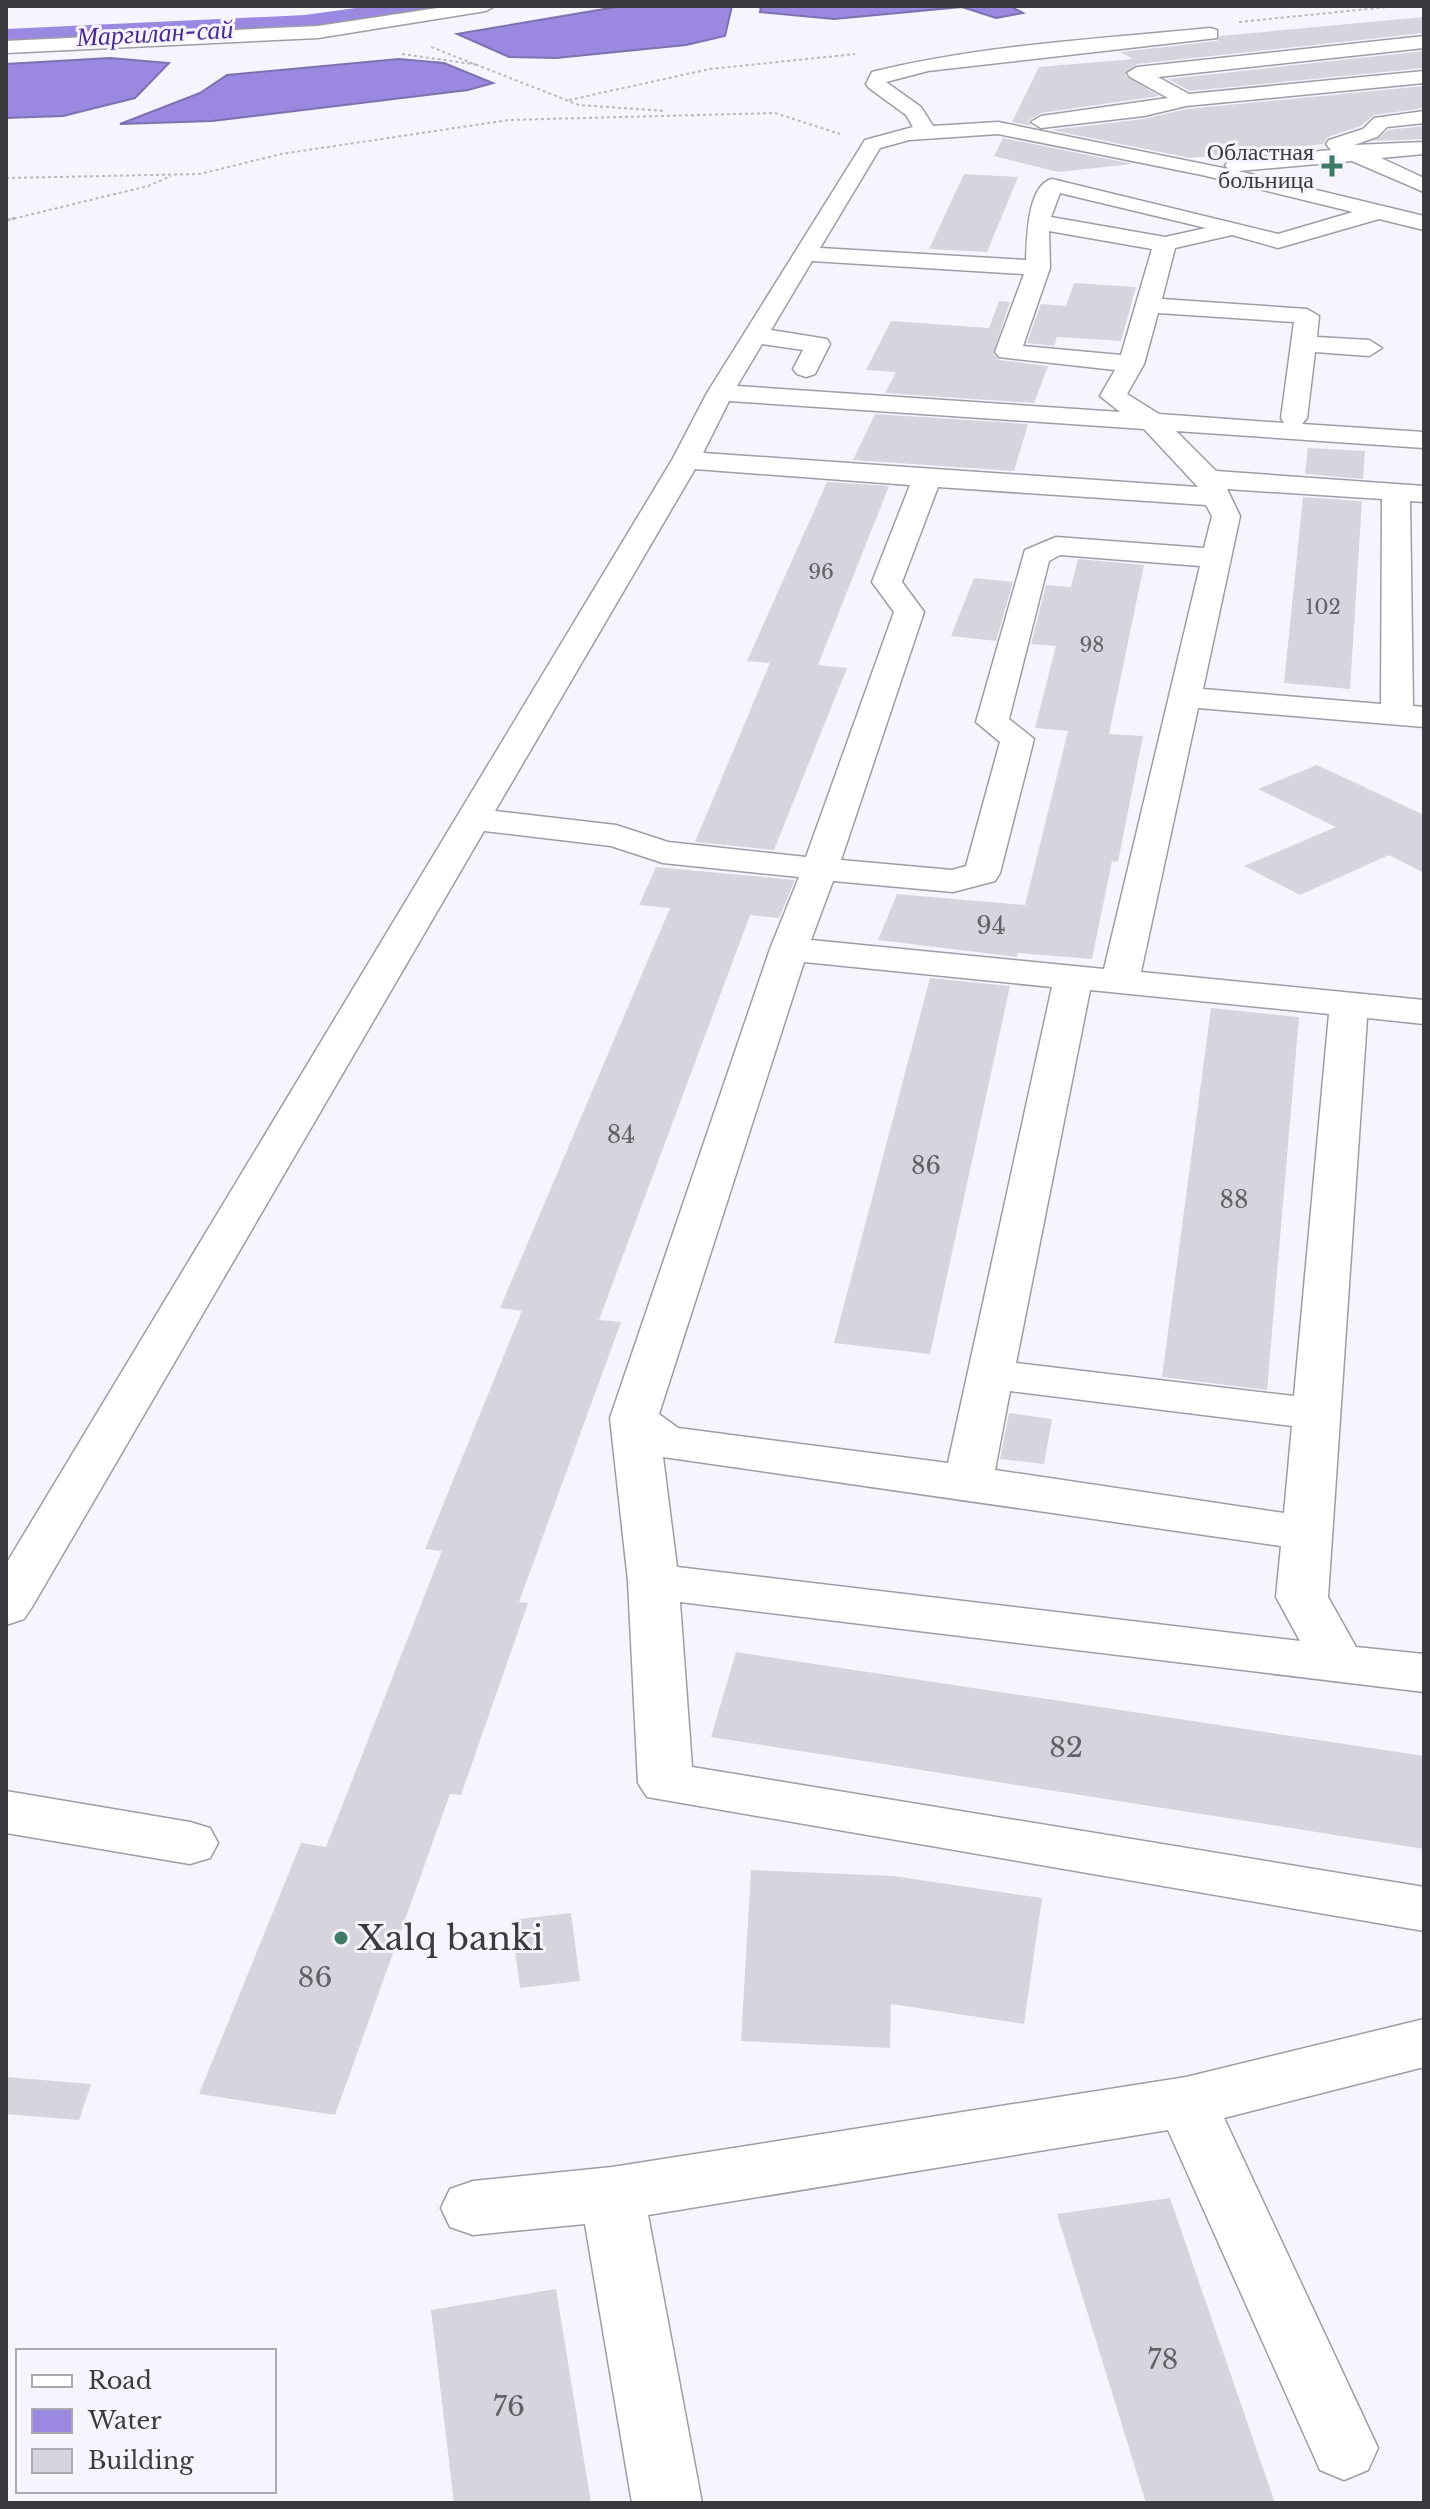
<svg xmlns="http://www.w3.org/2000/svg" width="1430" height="2509" font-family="'Libre Baskerville',serif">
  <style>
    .water { fill: #9a88e1; stroke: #7e71b0; stroke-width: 2 }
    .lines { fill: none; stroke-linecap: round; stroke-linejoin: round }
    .river { fill: #9a88e1; fill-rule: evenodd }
    .building { fill: #d6d5dd }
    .minor-casing { stroke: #9e9da5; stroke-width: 3 }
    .path-far1 { stroke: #b9b8bf; stroke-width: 2; stroke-dasharray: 3 3; stroke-linecap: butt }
    .path { stroke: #b9b8bf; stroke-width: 3; stroke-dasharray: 3 3; stroke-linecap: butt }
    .minor { fill: #fff; fill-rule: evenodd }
    .poi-dot { fill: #3e7b67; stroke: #f6f5fe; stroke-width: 3 }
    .labels { text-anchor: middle; stroke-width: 6; stroke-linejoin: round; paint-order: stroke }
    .far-number-label { font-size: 20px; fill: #626166 }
    .far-poi-label { font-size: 24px; fill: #3b3a3e; stroke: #f6f5fe; text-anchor: end }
    .number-label { font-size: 24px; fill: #626166 }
    .far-water-label { font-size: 26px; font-style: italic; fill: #4a2991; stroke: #f6f5fe }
    .near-number-label { font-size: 28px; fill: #626166 }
    .near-poi-label { font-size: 34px; fill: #3b3a3e; stroke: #f6f5fe; text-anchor: start }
  </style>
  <rect width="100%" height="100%" fill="#f6f5fe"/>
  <path class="water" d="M 622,6 L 732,6 L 725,36 L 686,45 L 556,58 L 509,57 L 457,34 Z
    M 761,6 L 1010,6 L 1023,13 L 996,18 L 962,7 L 834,19 L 760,12 Z
    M 110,58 L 169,63 L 135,98 L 63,116 L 6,118 L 6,64 Z
    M 399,59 L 444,63 L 493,83 L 468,90 L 212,121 L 120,124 L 200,93 L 227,75 Z"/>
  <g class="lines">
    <path class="river" d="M 370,6 L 465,6 L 460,14 L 447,17 L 305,37 L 6,51 L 6,29 L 305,15 Z"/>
  </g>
  <path class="building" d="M 1424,17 L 1424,33 L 1137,64 L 1125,75 L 1159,96 L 1041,113 L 1028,121 L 1031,126 L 1012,122 L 1039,67 L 1133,59 L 1120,52 L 1217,41 L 1220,36 Z
    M 1424,51 L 1424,68 L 1190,91 L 1168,79 Z
    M 1424,86 L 1424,108 L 1374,115 L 1361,126 L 1328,137 L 1323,144 L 1190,158 L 1051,130 L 1144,119 L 1186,109 Z
    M 1424,126 L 1424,139 L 1374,141 L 1388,130 Z
    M 1003,138 L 1133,164 L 1058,172 L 994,156 Z
    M 964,174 L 1018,177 L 987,252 L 929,249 Z
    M 1074,283 L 1136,287 L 1121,341 L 1057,337 L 1054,346 L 1027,343 L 1041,304 L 1066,306 Z
    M 999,301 L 1010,302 L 993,354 L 999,360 L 1048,366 L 1034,403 L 885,393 L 896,372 L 866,370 L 891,321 L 989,328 Z
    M 875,414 L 1028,424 L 1014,471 L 853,460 Z
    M 1308,448 L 1365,451 L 1363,479 L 1305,474 Z
    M 827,482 L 889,486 L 818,665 L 847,668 L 774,850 L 695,842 L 770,663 L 747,661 Z
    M 1303,497 L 1362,501 L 1350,689 L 1284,683 Z
    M 1078,559 L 1144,565 L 1109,734 L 1143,736 L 1118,862 L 1112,861 L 1092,959 L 1018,953 L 1017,957 L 878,940 L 897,894 L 1025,905 L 1068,731 L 1035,728 L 1056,646 L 1031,644 L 1046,585 L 1071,587 Z
    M 974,578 L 1013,582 L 996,641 L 951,636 Z
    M 1317,765 L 1424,815 L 1424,873 L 1389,855 L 1300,895 L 1244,866 L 1336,827 L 1258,789 Z
    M 656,867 L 795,880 L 779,918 L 750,915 L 599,1320 L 621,1322 L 519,1602 L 528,1603 L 461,1795 L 450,1794 L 335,2115 L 199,2094 L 301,1843 L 326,1847 L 442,1551 L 425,1549 L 522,1311 L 500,1308 L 670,908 L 639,905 Z
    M 930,978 L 1010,986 L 930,1354 L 834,1343 Z
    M 1211,1008 L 1299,1017 L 1267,1390 L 1162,1377 Z
    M 1009,1413 L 1052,1419 L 1044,1464 L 1000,1459 Z
    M 736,1652 L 1424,1756 L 1424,1849 L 711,1737 Z
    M 751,1870 L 893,1876 L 1042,1898 L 1024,2024 L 891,2004 L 890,2048 L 741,2041 Z
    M 571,1913 L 580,1981 L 520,1988 L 511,1920 Z
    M 6,2077 L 91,2084 L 79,2120 L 6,2114 Z
    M 1170,2198 L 1275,2503 L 1146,2503 L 1057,2214 Z
    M 556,2289 L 591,2503 L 454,2503 L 431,2310 Z"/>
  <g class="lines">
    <g class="minor-casing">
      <path id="minor" d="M 451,6 L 495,6 L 486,11 L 318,38 L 6,53 L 6,41 L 318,26 Z
        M 1210,28 L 1217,30 L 1217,38 L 928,71 L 886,82 L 921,107 L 933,126 L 998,122 L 1228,169 L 1225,165 L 1229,161 L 1236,159 L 1331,150 L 1326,144 L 1329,140 L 1363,129 L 1374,118 L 1424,111 L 1424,123 L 1387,127 L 1377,137 L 1354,145 L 1424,142 L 1424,154 L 1381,158 L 1424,178 L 1424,192 L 1352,161 L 1238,171 L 1424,216 L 1424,230 L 1379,219 L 1278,248 L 1232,235 L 1175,248 L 1162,299 L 1307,309 L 1319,316 L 1317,337 L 1369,340 L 1382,348 L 1369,356 L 1315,352 L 1307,418 L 1302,424 L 1424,432 L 1424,448 L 1176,431 L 1216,471 L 1424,486 L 1424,502 L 1410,501 L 1413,706 L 1424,707 L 1424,727 L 1198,708 L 1141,972 L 1424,1000 L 1424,1024 L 1367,1018 L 1328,1597 L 1356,1647 L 1424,1654 L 1424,1692 L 680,1602 L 692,1767 L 1424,1887 L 1424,1931 L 647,1797 L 638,1783 L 628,1581 L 610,1418 L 770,949 L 799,877 L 663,863 L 611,846 L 484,831 L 32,1607 L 24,1619 L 6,1625 L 6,1564 L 672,460 L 707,393 L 865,140 L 913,127 L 906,115 L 869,88 L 866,84 L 872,72 C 982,45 1098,39 1210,28 ZM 998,134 L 1202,175 L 1353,212 L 1278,234 L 1052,179 C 1027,185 1027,239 1026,260 L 820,248 L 880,148 L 909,140 ZM 1060,193 L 1206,228 L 1165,237 L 1051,217 ZM 1049,231 L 1152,249 L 1121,355 L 1023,346 L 1050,268 ZM 812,261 L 1024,274 L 995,352 L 999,357 L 1115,370 L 1100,396 L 1120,412 L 737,386 L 762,344 L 803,350 L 793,369 L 797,374 L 806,377 L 815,374 L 830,344 L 827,339 L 771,330 ZM 1158,313 L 1294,322 L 1281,418 L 1284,423 L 1159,414 L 1127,394 L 1144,364 ZM 729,401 L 1144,429 L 1198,487 L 703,453 ZM 695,469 L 910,485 L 872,582 L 894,612 L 806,857 L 668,842 L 616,825 L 495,811 ZM 938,487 L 1206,505 L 1212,516 L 1204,548 L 1056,537 L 1025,550 L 976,722 L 1000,742 L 966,866 L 952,870 L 841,860 L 924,612 L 902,582 ZM 1227,489 L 1382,499 L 1381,704 L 1203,689 L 1240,516 ZM 1060,555 L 1200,566 L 1104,969 L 811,940 L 833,881 L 953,892 L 995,881 L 1000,873 L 1034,739 L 1009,719 L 1049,561 ZM 804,962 L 1052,987 L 948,1463 L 678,1428 L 659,1414 ZM 1090,990 L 1329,1014 L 1294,1396 L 1016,1363 ZM 1010,1391 L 1292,1426 L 1284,1513 L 995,1470 ZM 663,1457 L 1281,1546 L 1276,1597 L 1300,1641 L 677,1567 Z
        M 1424,36 L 1424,48 L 1158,77 L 1189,94 L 1424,71 L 1424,83 L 1186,106 L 1144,116 L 1041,128 L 1031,122 L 1041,116 L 1168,98 L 1130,77 L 1127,73 L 1137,67 Z
        M 6,1791 L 190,1822 L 210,1828 L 218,1843 L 210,1858 L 190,1864 L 6,1833 Z
        M 1424,2019 L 1424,2067 L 1224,2118 L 1378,2448 L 1368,2470 L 1344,2480 L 1320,2470 L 1168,2130 L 648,2215 L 702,2503 L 632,2503 L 585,2224 L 473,2235 L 450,2227 L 441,2208 L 450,2189 L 473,2181 L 612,2167 L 1186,2077 Z"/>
    </g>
    <path class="path-far1" d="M 1239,22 L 1397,6
      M 431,47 L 579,105 L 666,111
      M 402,54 L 479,65
      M 569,100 L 710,69 L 855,54
      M 6,178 L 200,174 L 281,154 L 509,120 L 775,113 L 840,134
      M 8,220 L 148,186 L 171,176"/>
    <path class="path" d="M 6,220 L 16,218"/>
    <use href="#minor" class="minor"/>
  </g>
  <g class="poi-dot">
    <path d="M1328 154h8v8h8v8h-8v8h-8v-8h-8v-8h8z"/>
    <circle cx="341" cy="1938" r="8"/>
  </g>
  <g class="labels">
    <g class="far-number-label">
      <text x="821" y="579">96</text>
      <text x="1323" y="614">102</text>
      <text x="1092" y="652">98</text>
    </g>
    <g class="far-poi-label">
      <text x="1314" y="160">Областная<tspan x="1314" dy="28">больница</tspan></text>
    </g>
    <g class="number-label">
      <text x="991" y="934">94</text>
      <text x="621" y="1143">84</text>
      <text x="926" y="1174">86</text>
      <text x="1234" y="1208">88</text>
    </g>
    <g class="far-water-label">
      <text transform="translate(155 33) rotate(-3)" y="9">Маргилан-сай</text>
    </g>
    <g class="near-number-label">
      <text x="1066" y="1757">82</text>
      <text x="315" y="1987">86</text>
      <text x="1163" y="2369">78</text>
      <text x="509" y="2416">76</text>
    </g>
    <g class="near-poi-label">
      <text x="357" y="1950">Xalq banki</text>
    </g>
  </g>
  <rect width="1430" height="2509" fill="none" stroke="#3b3a3e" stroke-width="16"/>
  <rect x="16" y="2349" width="260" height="144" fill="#f6f5fe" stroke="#abaab1" stroke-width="2"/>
  <rect x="32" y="2375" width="40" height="12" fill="#ffffff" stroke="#abaab1" stroke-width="2"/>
  <text x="88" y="2389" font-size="24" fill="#3b3a3e">Road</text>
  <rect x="32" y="2409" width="40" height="24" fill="#9a88e1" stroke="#abaab1" stroke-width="2"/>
  <text x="88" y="2429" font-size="24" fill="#3b3a3e">Water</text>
  <rect x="32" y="2449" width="40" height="24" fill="#d6d5dd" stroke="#abaab1" stroke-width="2"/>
  <text x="88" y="2469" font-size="24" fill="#3b3a3e">Building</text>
</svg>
